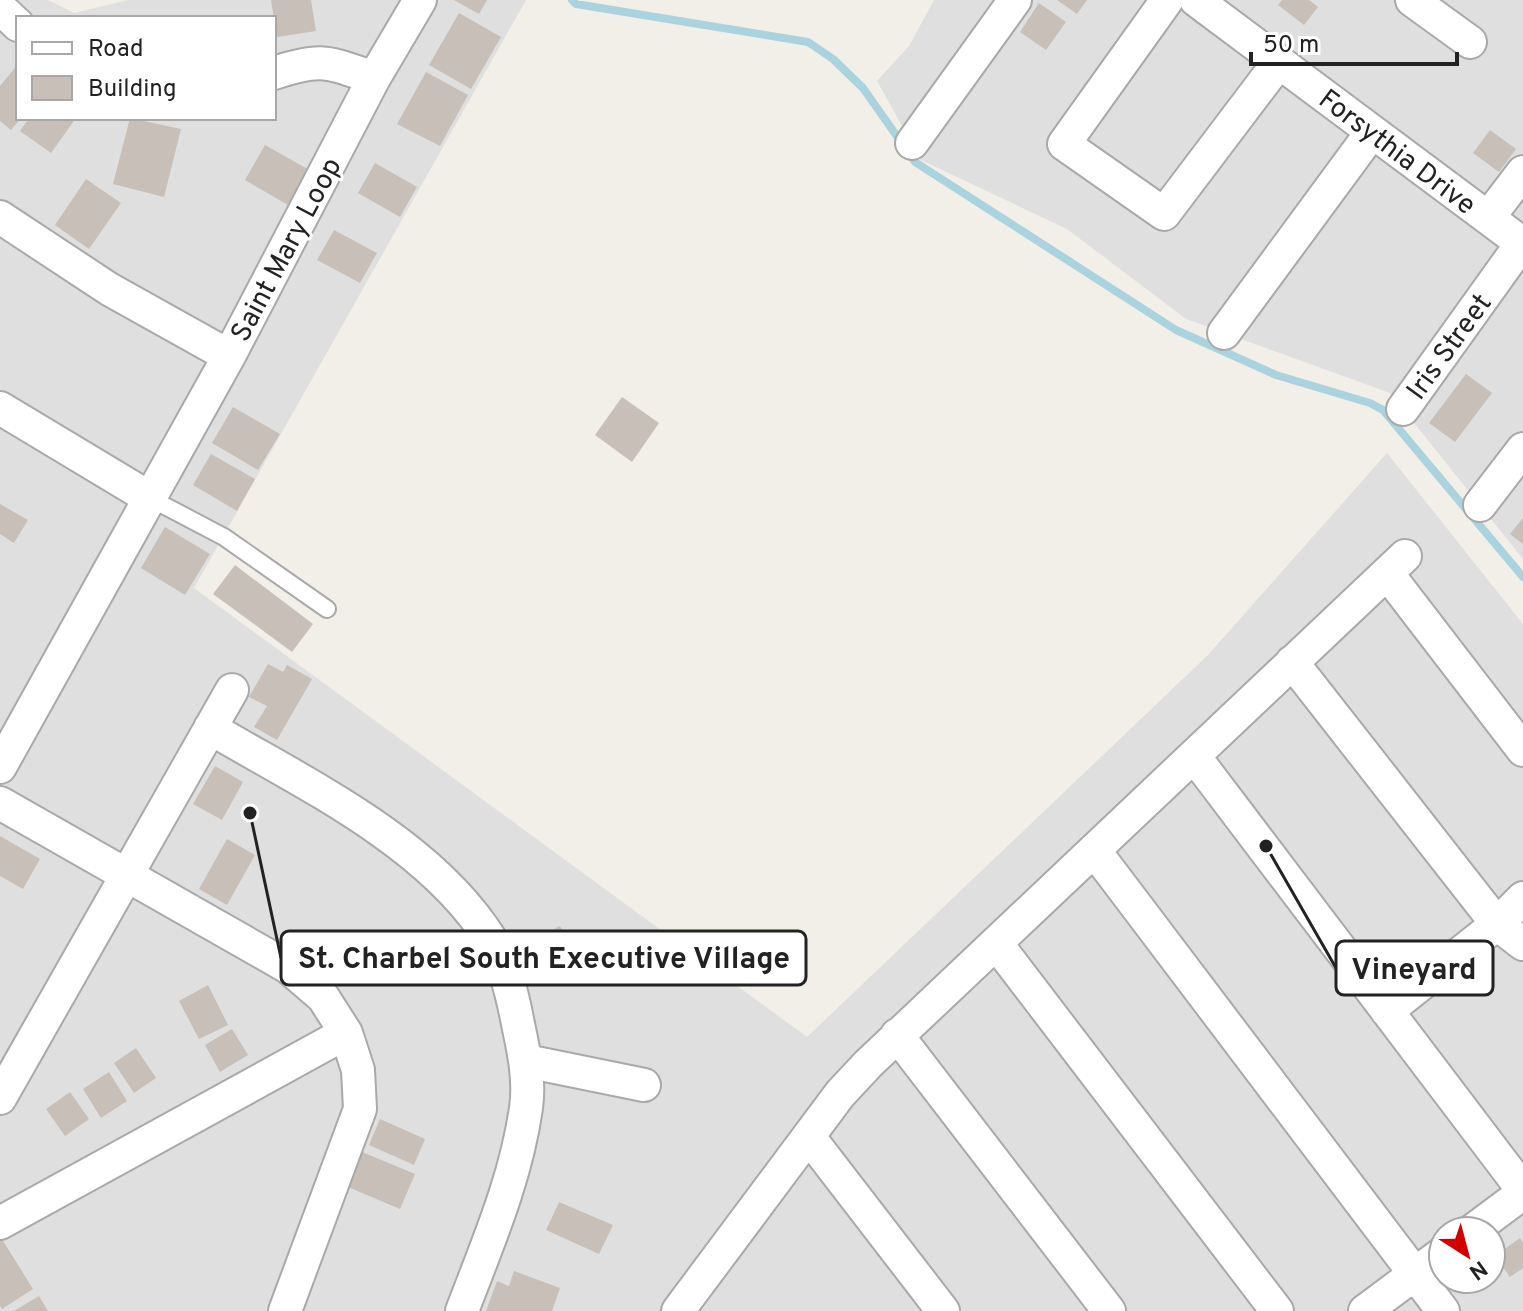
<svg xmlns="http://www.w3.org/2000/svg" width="1523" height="1311" font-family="Overpass,sans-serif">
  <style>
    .residential { fill: #e0dfdf; fill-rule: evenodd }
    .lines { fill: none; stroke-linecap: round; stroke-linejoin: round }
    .stream { stroke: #aad3df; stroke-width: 8 }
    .building { fill: #c7bfb8 }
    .service-casing { stroke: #a9a9a9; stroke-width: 20 }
    .minor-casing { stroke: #a9a9a9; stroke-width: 36 }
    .service { stroke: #fff; stroke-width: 16 }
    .minor { stroke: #fff; stroke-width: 32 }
    .labels { text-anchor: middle; stroke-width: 6; stroke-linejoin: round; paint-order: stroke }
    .street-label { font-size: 28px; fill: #222; stroke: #fff }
    .leader { fill: none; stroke: #222; stroke-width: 3 }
    .callout-dot { fill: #222; stroke: #fff; stroke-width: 3 }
    .callout { fill: #fff; stroke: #222; stroke-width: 3 }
    .callout-label { font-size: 30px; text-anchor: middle; font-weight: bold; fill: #222 }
  </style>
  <rect width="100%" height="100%" fill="#f2efe9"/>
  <path class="residential" d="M 0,0 L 48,0 L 74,13 L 129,0 L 526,0 L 194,588 L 807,1037 L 1208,655 L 1387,453 L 1523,624 L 1523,1311 L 0,1311 ZM 18,18 L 274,18 L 274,118 L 18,118 ZM 1443,1231 L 1491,1231 L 1491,1279 L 1443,1279 Z
    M 934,0 L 1523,0 L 1523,559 L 1390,393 L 1186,319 L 1067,229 L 921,160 L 877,81 L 909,46 Z"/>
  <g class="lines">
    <path class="stream" d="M 572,0 L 576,4 L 808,42 L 833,59 L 863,88 L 915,162 L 1176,330 L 1276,375 L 1370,403 L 1383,410 L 1523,577"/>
  </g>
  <path class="building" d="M 271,0 L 311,0 L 316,31 L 277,37 Z
    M 454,0 L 487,0 L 479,14 Z
    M 1057,0 L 1087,0 L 1077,14 Z
    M 1282,0 L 1309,0 L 1318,7 L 1304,25 L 1278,5 Z
    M 1039,3 L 1066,22 L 1046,50 L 1020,32 Z
    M 459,13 L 501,37 L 471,89 L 429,65 Z
    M 18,64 L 18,118 L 21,118 L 11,130 L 0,121 L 0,86 Z
    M 426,72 L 468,95 L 440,146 L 397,124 Z
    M 29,118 L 76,118 L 51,153 L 20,131 Z
    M 130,118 L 181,129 L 164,197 L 113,184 Z
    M 1490,130 L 1516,149 L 1499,172 L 1473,153 Z
    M 265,145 L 313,172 L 293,208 L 245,180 Z
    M 375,163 L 417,187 L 400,217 L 358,193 Z
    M 86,179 L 121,203 L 89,249 L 55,225 Z
    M 334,230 L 377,253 L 360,283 L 317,260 Z
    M 1466,374 L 1492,393 L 1455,442 L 1429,423 Z
    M 622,397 L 659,423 L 632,462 L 595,435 Z
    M 233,407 L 280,434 L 258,470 L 212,443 Z
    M 211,454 L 255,479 L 237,511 L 193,485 Z
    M 0,504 L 28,520 L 14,543 L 0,534 Z
    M 1523,518 L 1523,544 L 1510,534 Z
    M 165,527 L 210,554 L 185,595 L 141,568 Z
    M 235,565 L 313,624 L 292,652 L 213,594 Z
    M 268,664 L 283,672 L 287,665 L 312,679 L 277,740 L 254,727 L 267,706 L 249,697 Z
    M 215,766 L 243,782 L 222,820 L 193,804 Z
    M 0,836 L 40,859 L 23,889 L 0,876 Z
    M 227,839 L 255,855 L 227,905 L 199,889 Z
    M 560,926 L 570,945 L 543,959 L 534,939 Z
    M 208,985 L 228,1025 L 199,1039 L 179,1001 Z
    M 232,1029 L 248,1055 L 220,1072 L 205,1045 Z
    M 136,1048 L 156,1078 L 134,1093 L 114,1063 Z
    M 109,1072 L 127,1101 L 101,1118 L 83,1089 Z
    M 70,1092 L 89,1119 L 65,1136 L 46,1109 Z
    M 380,1119 L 425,1139 L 414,1165 L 369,1145 Z
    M 362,1152 L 415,1174 L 400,1209 L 348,1187 Z
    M 559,1202 L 613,1225 L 599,1254 L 546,1230 Z
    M 0,1236 L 33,1289 L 2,1309 L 0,1306 Z
    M 1520,1238 L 1523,1243 L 1523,1268 L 1510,1277 L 1495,1256 Z
    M 514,1271 L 560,1288 L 552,1311 L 486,1311 L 497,1281 L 509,1286 Z
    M 39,1296 L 48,1311 L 14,1311 Z"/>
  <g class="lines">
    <g class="service-casing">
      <path id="service" d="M 148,497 L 224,537 L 327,609"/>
    </g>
    <g class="minor-casing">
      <path id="minor" d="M 1167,0 L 1064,144 L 1164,214 L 1279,62
        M 1196,0 L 1523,244
        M 1412,0 L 1470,42
        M 0,8 L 18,25
        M 274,73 C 322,57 327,62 374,78
        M 912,143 L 1015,0
        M 0,217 L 109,289 L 229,356
        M 1488,218 L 1523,172
        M 1224,333 L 1372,132
        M 0,408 L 148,497
        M 1403,409 L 1522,243
        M 1480,505 L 1523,449
        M 1387,573 L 1523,750
        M 1292,662 L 1497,924 L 1523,944
        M 210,728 C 303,783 420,838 483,928 C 503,955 512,992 518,1024 C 524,1052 530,1080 526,1108 C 516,1179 487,1245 462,1311
        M 1194,756 L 1523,1190
        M 0,767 L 229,356 L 374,78 L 420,0
        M 0,803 L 288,967 L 323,997 L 346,1033 L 358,1070 L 360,1109 L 285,1311
        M 1094,850 L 1443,1311
        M 996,943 L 1277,1311
        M 1387,1011 L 1497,924 L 1523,898
        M 897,1035 L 1109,1311
        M 526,1061 L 644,1085
        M 0,1098 L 232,690
        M 809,1137 L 943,1311
        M 0,1223 L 346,1033
        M 1472,1231 L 1523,1193
        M 678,1311 L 840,1094 L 868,1064 L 1405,556
        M 1365,1311 L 1443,1253"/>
    </g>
    <use href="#service" class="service"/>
    <use href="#minor" class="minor"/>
  </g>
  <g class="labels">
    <g class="street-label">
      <text transform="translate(1398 151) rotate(37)" y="10">Forsythia Drive</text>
      <text transform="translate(285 249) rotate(-62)" y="10">Saint Mary Loop</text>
      <text transform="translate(1448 346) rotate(-54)" y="10">Iris Street</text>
    </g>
  </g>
  <path class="leader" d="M250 813L281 958M1266 846L1336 968"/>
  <g class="callout-dot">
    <circle cx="250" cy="813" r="8"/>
    <circle cx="1266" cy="846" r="8"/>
  </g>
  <g class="callout">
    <rect x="281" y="931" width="525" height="54" rx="8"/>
    <rect x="1336" y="941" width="157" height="54" rx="8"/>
  </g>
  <g class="callout-label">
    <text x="544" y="968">St. Charbel South Executive Village</text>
    <text x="1414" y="979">Vineyard</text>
  </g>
  <rect x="16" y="16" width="260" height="104" fill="#ffffff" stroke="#a7a7a7" stroke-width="2"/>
  <rect x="32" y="42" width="40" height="12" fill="#ffffff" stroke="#a7a7a7" stroke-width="2"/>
  <text x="88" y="56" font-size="24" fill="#222222">Road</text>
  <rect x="32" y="76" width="40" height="24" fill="#c7bfb8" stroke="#a7a7a7" stroke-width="2"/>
  <text x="88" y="96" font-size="24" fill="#222222">Building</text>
  <g transform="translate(1467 1255) rotate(144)"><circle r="38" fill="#ffffff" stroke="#a7a7a7" stroke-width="2"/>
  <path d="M0-6L14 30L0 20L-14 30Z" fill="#d40000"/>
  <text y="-12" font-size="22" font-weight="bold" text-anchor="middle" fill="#222222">N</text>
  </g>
  <path d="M1251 52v12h206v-12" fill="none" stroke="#222222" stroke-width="4"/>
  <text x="1263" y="52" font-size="24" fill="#222222" stroke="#ffffff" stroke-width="6" paint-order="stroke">50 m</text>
</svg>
